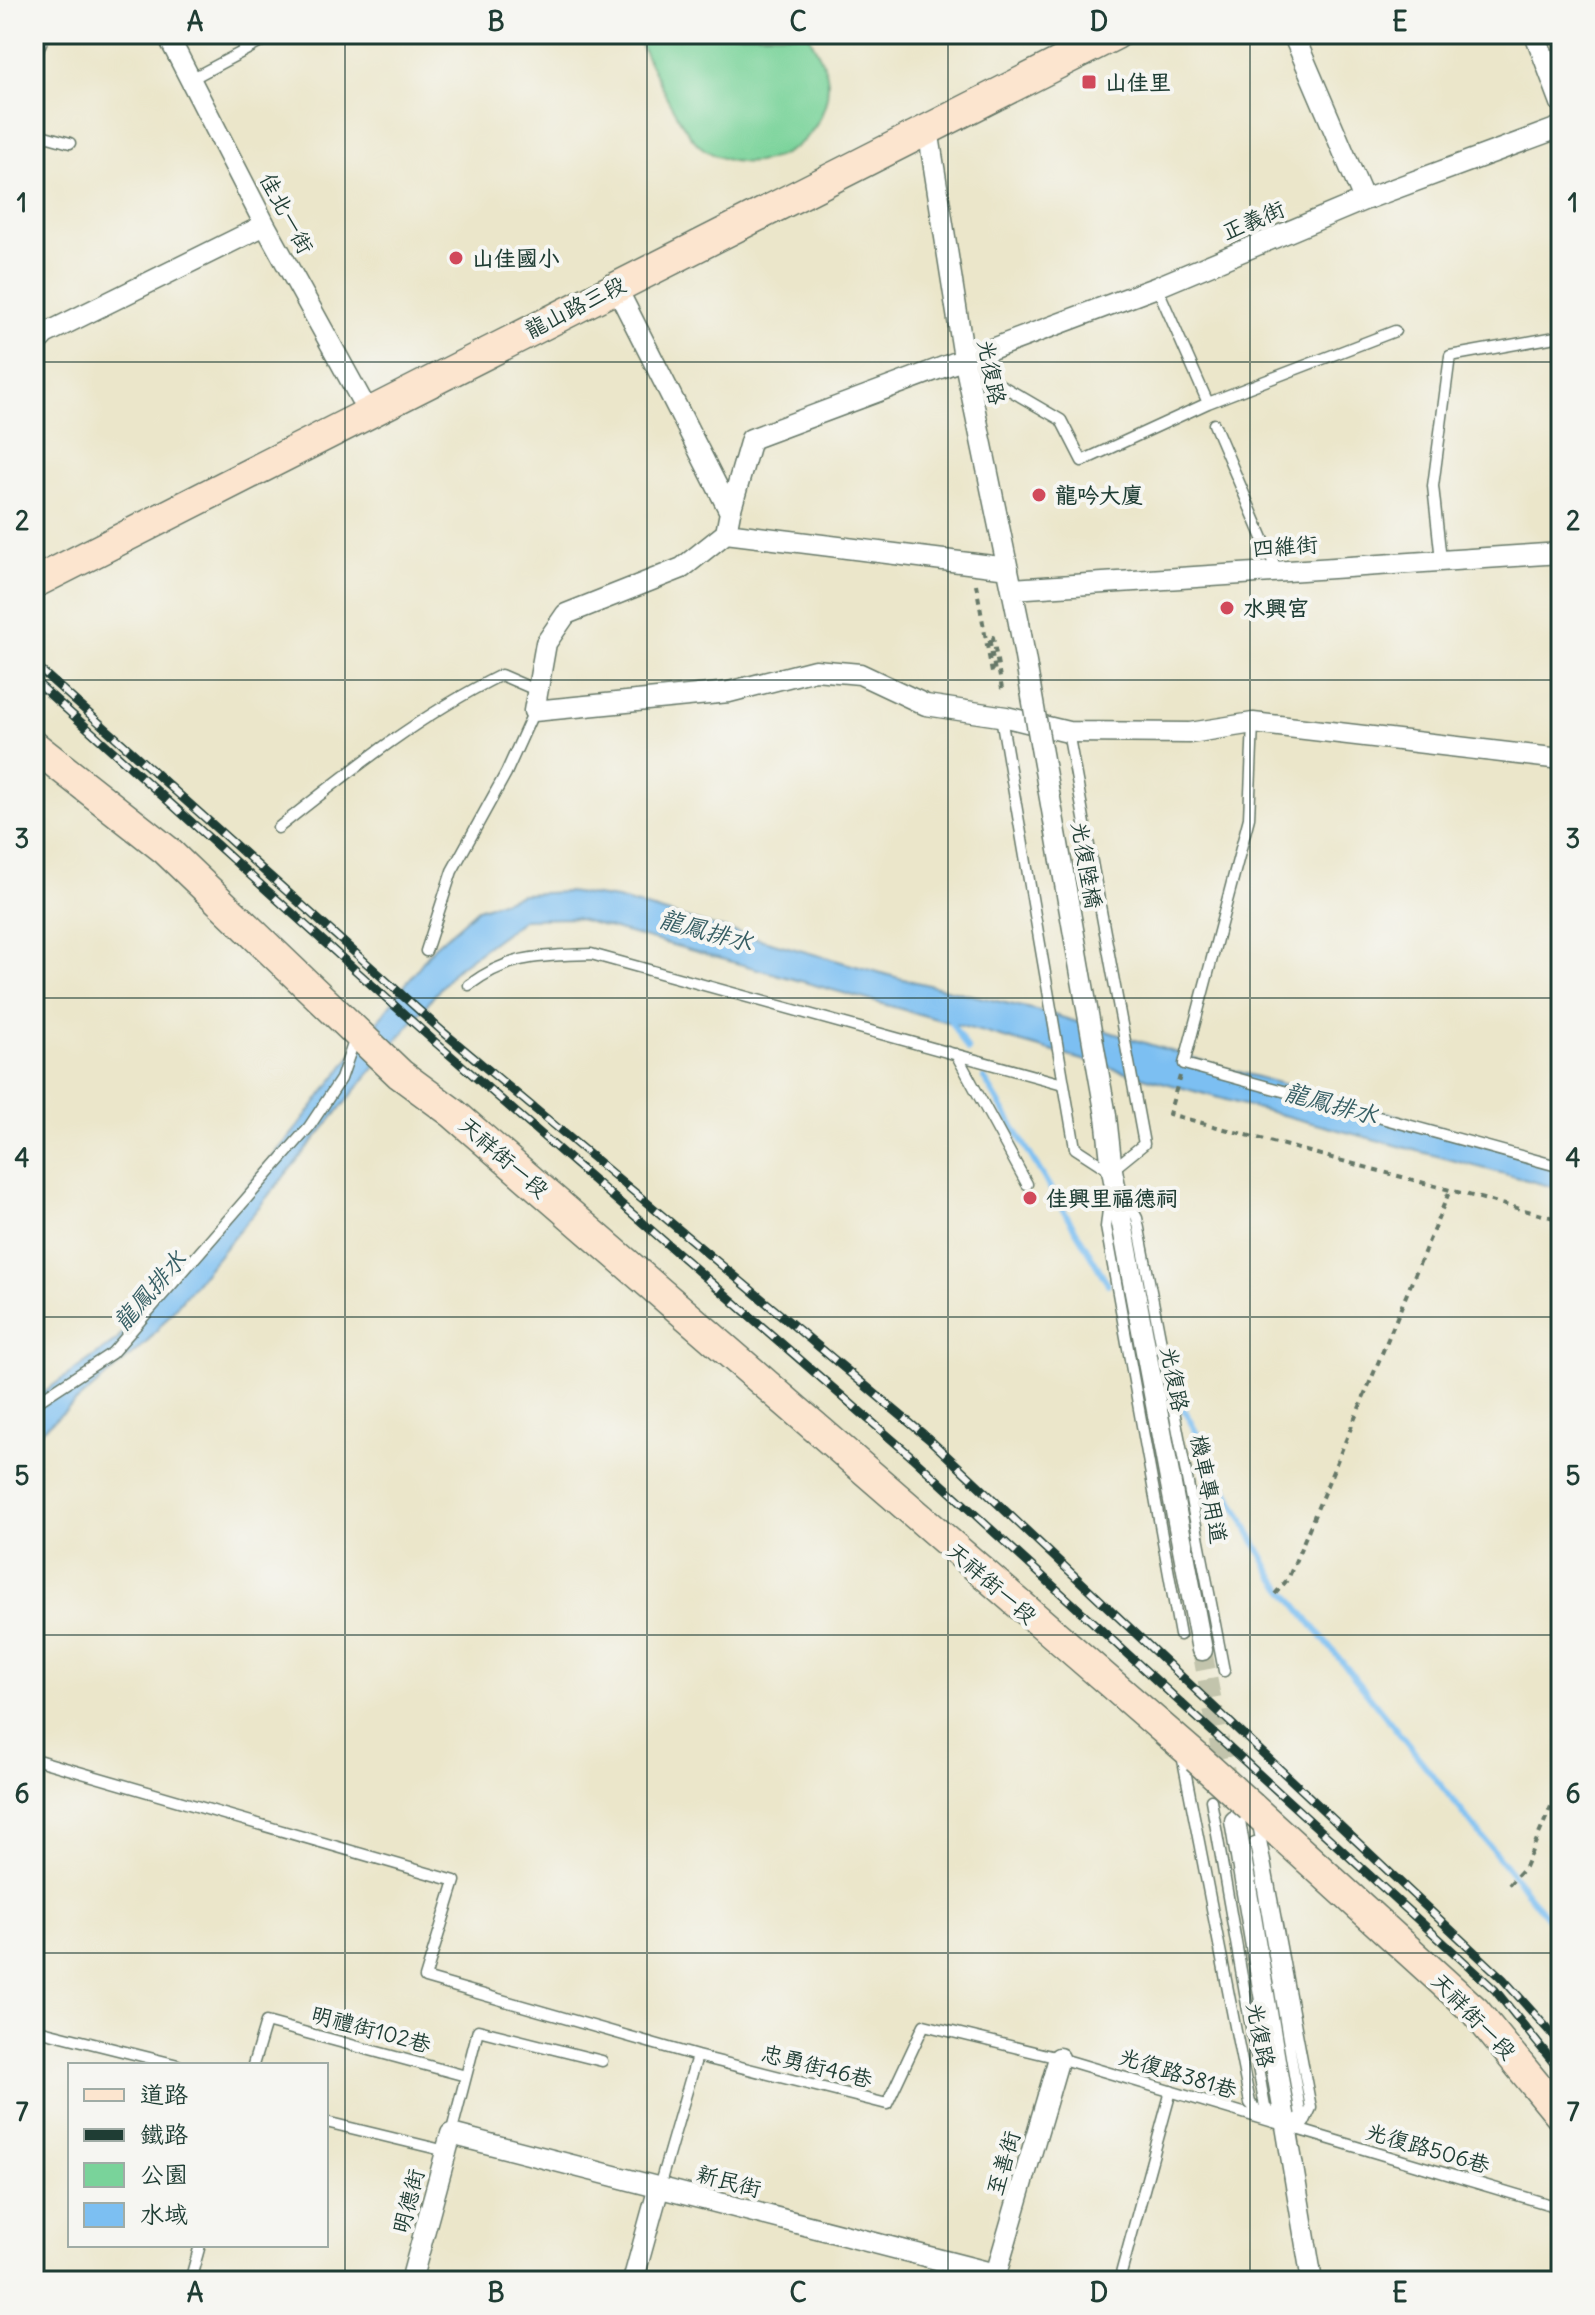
<svg xmlns="http://www.w3.org/2000/svg" width="1595" height="2315" font-family="Delius,'LXGW WenKai TC',sans-serif">
  <style>
    .green { fill: #79d39a; stroke: #4c8867; stroke-width: 2 }
    .water { fill: #7cbff2; stroke: #4e7e93; stroke-width: 2 }
    .lines { fill: none; stroke-linecap: round; stroke-linejoin: round }
    .stream { stroke: #7cbff2; stroke-width: 6 }
    .street-tunnel { stroke: #c2c4ac; stroke-width: 20; stroke-dasharray: 20 10; stroke-linecap: butt }
    .lane-casing { stroke: #667868; stroke-width: 13 }
    .street-casing { stroke: #667868; stroke-width: 23 }
    .secondary-casing { stroke: #667868; stroke-width: 33 }
    .path { stroke: #667868; stroke-width: 4; stroke-dasharray: 6 6; stroke-linecap: butt }
    .lane { stroke: #fff; stroke-width: 10 }
    .street { stroke: #fff; stroke-width: 20 }
    .secondary { stroke: #fce5cf; stroke-width: 30 }
    .rail-casing { stroke: #1f3d34; stroke-width: 9 }
    .rail { stroke: #f6f6f2; stroke-width: 6; stroke-dasharray: 18; stroke-linecap: butt }
    .street-bridge-casing { stroke: #667868; stroke-width: 23; stroke-linecap: butt }
    .secondary-bridge-casing { stroke: #667868; stroke-width: 33; stroke-linecap: butt }
    .street-bridge { stroke: #fff; stroke-width: 20 }
    .secondary-bridge { stroke: #fce5cf; stroke-width: 30 }
    .grid { fill: none; stroke: #1f3d34; stroke-width: 2; stroke-opacity: 0.55 }
    .poi-dot { fill: #d1495b; stroke: #f6f6f2; stroke-width: 3 }
    .labels { text-anchor: middle; stroke-width: 8; stroke-linejoin: round; paint-order: stroke }
    .poi-label { font-size: 22px; font-weight: bold; fill: #1f3d34; stroke: #f6f6f2; text-anchor: start }
    .street-label { font-size: 22px; fill: #1f3d34; stroke: #f6f6f2 }
    .water-label { font-size: 24px; font-style: italic; fill: #365e64; stroke: #f6f6f2 }
    .neatline { fill: none; stroke: #1f3d34; stroke-width: 3 }
    .grid-label { font-size: 26px; text-anchor: middle; font-weight: bold; fill: #1f3d34 }
  </style>
  <rect width="100%" height="100%" fill="#f6f6f2"/>
  <filter id="ink" filterUnits="userSpaceOnUse"><feTurbulence type="fractalNoise" baseFrequency=".0125" numOctaves="2"/><feDisplacementMap in="SourceGraphic" scale="16" xChannelSelector="R" yChannelSelector="G"/><feConvolveMatrix kernelMatrix="1 2 1 2 8 2 1 2 1" color-interpolation-filters="sRGB"/></filter>
  <filter id="wash" filterUnits="userSpaceOnUse"><feTurbulence type="fractalNoise" baseFrequency=".006" numOctaves="4" result="noise"/><feDisplacementMap in="SourceGraphic" scale="32" xChannelSelector="R" yChannelSelector="G"/><feGaussianBlur stdDeviation="1.8" result="paint"/><feColorMatrix in="noise" values="0 0 0 0 0 0 0 0 0 0 0 0 0 0 0 0 0 1.4 0 .05"/><feComposite in="paint" operator="in"/></filter>
  <g filter="url(#wash)">
    <rect width="100%" height="100%" fill="#ebe6ca"/>
    <path class="green" d="M 635,34 L 808,34 C 816,50 828,66 828,85 C 827,147 755,184 704,149 C 680,133 650,62 635,34 Z"/>
    <path class="water" d="M 567,892 L 617,899 L 899,978 L 1048,1013 L 1232,1070 L 1561,1161 L 1561,1189 L 1244,1105 L 575,918 L 524,919 L 456,969 L 146,1343 L 34,1437 L 34,1399 L 117,1340 L 292,1134 L 434,947 L 478,909 L 522,894 Z"/>
    <g class="lines">
      <path class="stream" d="M 949,1019 L 968,1050
        M 984,1078 L 1108,1284
        M 1180,1402 L 1273,1576 L 1561,1935"/>
    </g>
  </g>
  <g filter="url(#ink)">
    <g class="lines">
      <path class="street-tunnel" d="M 1202,1650 L 1228,1788"/>
      <g class="lane-casing">
        <path id="lane" d="M 191,79 L 276,34
          M 34,133 L 70,143
          M 1157,287 L 1208,403 L 1395,331
          M 968,379 L 987,377 L 1061,420 L 1082,461 L 1208,403
          M 1214,424 L 1277,571
          M 1441,560 L 1433,486 L 1450,356 L 1561,336
          M 1001,717 L 1075,1148 L 1112,1172
          M 1253,723 L 1249,818 L 1184,1064 L 1561,1167
          M 1068,732 L 1144,1144 L 1112,1170
          M 278,828 C 350,771 418,716 501,675 L 538,691
          M 426,951 L 452,871 L 506,773 L 534,711
          M 469,985 C 511,954 541,956 591,954 L 1063,1084
          M 956,1054 L 1027,1184
          M 1122,1190 L 1137,1218 L 1224,1671
          M 1110,1192 L 1106,1227 L 1180,1635
          M 34,1404 L 112,1353 L 309,1127 L 341,1079 L 355,1038
          M 1182,1755 L 1250,2103 L 1261,2115
          M 34,1759 L 455,1881 L 425,1978 L 697,2056
          M 1211,1800 L 1265,2107 L 1283,2126
          M 1258,1824 L 1311,2108 L 1304,2123 L 1287,2127
          M 1255,1842 L 1301,2116 L 1293,2121
          M 34,2029 L 178,2065
          M 253,2065 L 266,2022 L 466,2076
          M 326,2122 L 446,2151
          M 451,2134 L 478,2030 L 602,2061
          M 659,2187 L 697,2056 L 887,2104 L 924,2025 L 1059,2058 L 1561,2208
          M 190,2281 L 200,2245
          M 1119,2281 L 1171,2091"/>
      </g>
      <g class="street-casing">
        <path id="street" d="M 167,34 L 265,225 L 368,412
          M 1293,34 L 1364,200
          M 1535,34 L 1561,103
          M 34,47 L 39,34
          M 928,129 L 964,358 L 1019,623
          M 616,287 L 730,512 L 726,533 L 682,568 L 566,614 L 546,643 L 534,711 L 729,692 L 815,670 L 860,674 L 926,705 L 1006,717 L 1068,732 L 1190,733 L 1253,723 L 1561,759
          M 34,346 L 45,334 L 265,225
          M 730,512 L 751,439 L 1157,287 L 1364,200 L 1561,127
          M 726,533 L 1008,568
          M 1012,589 L 1561,553
          M 1106,1116 L 1112,1170 L 1202,1650
          M 1235,1821 L 1312,2281
          M 411,2281 L 451,2134 L 995,2274
          M 633,2281 L 659,2187
          M 994,2281 L 1059,2058"/>
      </g>
      <g class="secondary-casing">
        <path id="secondary" d="M 34,583 L 1116,34
          M 34,746 L 166,850 L 400,1074 L 453,1113 L 1197,1758
          M 1251,1807 L 1475,2011 L 1561,2116"/>
      </g>
      <path class="path" d="M 976,584 L 992,673 L 995,672 L 989,637 L 993,637 L 1003,695
        M 1180,1076 L 1169,1114 L 1561,1220
        M 1275,1594 L 1288,1579 L 1450,1190
        M 1509,1885 L 1525,1867 L 1561,1783"/>
      <use href="#lane" class="lane"/>
      <use href="#street" class="street"/>
      <use href="#secondary" class="secondary"/>
      <g class="rail-casing">
        <path id="rail" d="M 34,664 L 442,1031 L 929,1439 L 1503,1979 L 1561,2044
          M 34,680 L 435,1042 L 912,1457 L 1495,1990 L 1561,2072"/>
      </g>
      <use href="#rail" class="rail"/>
      <g class="street-bridge-casing">
        <path id="street-bridge" d="M 1019,623 L 1106,1116"/>
      </g>
      <g class="secondary-bridge-casing">
        <path id="secondary-bridge" d="M 1197,1758 L 1251,1807"/>
      </g>
      <use href="#street-bridge" class="street-bridge"/>
      <use href="#secondary-bridge" class="secondary-bridge"/>
    </g>
  </g>
  <path class="grid" d="M 345,34 L 345,2281M 647,34 L 647,2281M 948,34 L 948,2281M 1250,34 L 1250,2281M 34,362 L 1561,362M 34,680 L 1561,680M 34,998 L 1561,998M 34,1317 L 1561,1317M 34,1635 L 1561,1635M 34,1953 L 1561,1953"/>
  <g class="poi-dot">
    <rect x="1081" y="74" width="16" height="16" rx="4"/>
    <circle cx="456" cy="258" r="8"/>
    <circle cx="1039" cy="495" r="8"/>
    <circle cx="1227" cy="608" r="8"/>
    <circle cx="1030" cy="1198" r="8"/>
  </g>
  <g class="labels">
    <g class="poi-label">
      <text x="1105" y="90">山佳里</text>
      <text x="472" y="266">山佳國小</text>
      <text x="1055" y="503">龍吟大廈</text>
      <text x="1243" y="616">水興宮</text>
      <text x="1046" y="1206">佳興里福德祠</text>
    </g>
    <g class="street-label">
      <text transform="translate(287 213) rotate(62)" y="8">佳北一街</text>
      <text transform="translate(1253 220) rotate(-23)" y="8">正義街</text>
      <text transform="translate(575 307) rotate(-27)" y="8">龍山路三段</text>
      <text transform="translate(992 372) rotate(79)" y="8">光復路</text>
      <text transform="translate(1285 546) rotate(-4)" y="8">四維街</text>
      <text transform="translate(1087 865) rotate(80)" y="8">光復陸橋</text>
      <text transform="translate(504 1157) rotate(41)" y="8">天祥街一段</text>
      <text transform="translate(1175 1379) rotate(79)" y="8">光復路</text>
      <text transform="translate(1209 1489) rotate(79)" y="8">機車專用道</text>
      <text transform="translate(992 1583) rotate(41)" y="8">天祥街一段</text>
      <text transform="translate(1474 2016) rotate(46)" y="8">天祥街一段</text>
      <text transform="translate(371 2029) rotate(15)" y="8">明禮街102巷</text>
      <text transform="translate(1261 2035) rotate(79)" y="8">光復路</text>
      <text transform="translate(817 2066) rotate(14)" y="8">忠勇街46巷</text>
      <text transform="translate(1178 2073) rotate(17)" y="8">光復路381巷</text>
      <text transform="translate(1428 2148) rotate(16)" y="8">光復路506巷</text>
      <text transform="translate(1003 2163) rotate(-73)" y="8">至善街</text>
      <text transform="translate(729 2181) rotate(15)" y="8">新民街</text>
      <text transform="translate(408 2201) rotate(-75)" y="8">明德街</text>
    </g>
    <g class="water-label">
      <text transform="translate(706 931) rotate(15)" y="8">龍鳳排水</text>
      <text transform="translate(1331 1104) rotate(15)" y="8">龍鳳排水</text>
      <text transform="translate(150 1291) rotate(-49)" y="8">龍鳳排水</text>
    </g>
  </g>
  <rect width="1595" height="2315" fill="none" stroke="#f6f6f2" stroke-width="88"/>
  <rect x="68" y="2063" width="260" height="184" fill="#f6f6f2" stroke="#a0aca6" stroke-width="2"/>
  <rect x="84" y="2089" width="40" height="12" fill="#fce5cf" stroke="#a0aca6" stroke-width="2"/>
  <text x="140" y="2103" font-size="24" fill="#1f3d34">道路</text>
  <rect x="84" y="2129" width="40" height="12" fill="#1f3d34" stroke="#a0aca6" stroke-width="2"/>
  <text x="140" y="2143" font-size="24" fill="#1f3d34">鐵路</text>
  <rect x="84" y="2163" width="40" height="24" fill="#79d39a" stroke="#a0aca6" stroke-width="2"/>
  <text x="140" y="2183" font-size="24" fill="#1f3d34">公園</text>
  <rect x="84" y="2203" width="40" height="24" fill="#7cbff2" stroke="#a0aca6" stroke-width="2"/>
  <text x="140" y="2223" font-size="24" fill="#1f3d34">水域</text>
  <rect x="44" y="44" width="1507" height="2227" class="neatline"/>
  <g class="grid-label">
    <text x="195" y="31">A</text>
    <text x="496" y="31">B</text>
    <text x="798" y="31">C</text>
    <text x="1099" y="31">D</text>
    <text x="1400" y="31">E</text>
    <text x="22" y="212">1</text>
    <text x="1573" y="212">1</text>
    <text x="22" y="530">2</text>
    <text x="1573" y="530">2</text>
    <text x="22" y="848">3</text>
    <text x="1573" y="848">3</text>
    <text x="22" y="1167">4</text>
    <text x="1573" y="1167">4</text>
    <text x="22" y="1485">5</text>
    <text x="1573" y="1485">5</text>
    <text x="22" y="1803">6</text>
    <text x="1573" y="1803">6</text>
    <text x="22" y="2121">7</text>
    <text x="1573" y="2121">7</text>
    <text x="195" y="2302">A</text>
    <text x="496" y="2302">B</text>
    <text x="798" y="2302">C</text>
    <text x="1099" y="2302">D</text>
    <text x="1400" y="2302">E</text>
  </g>
</svg>
